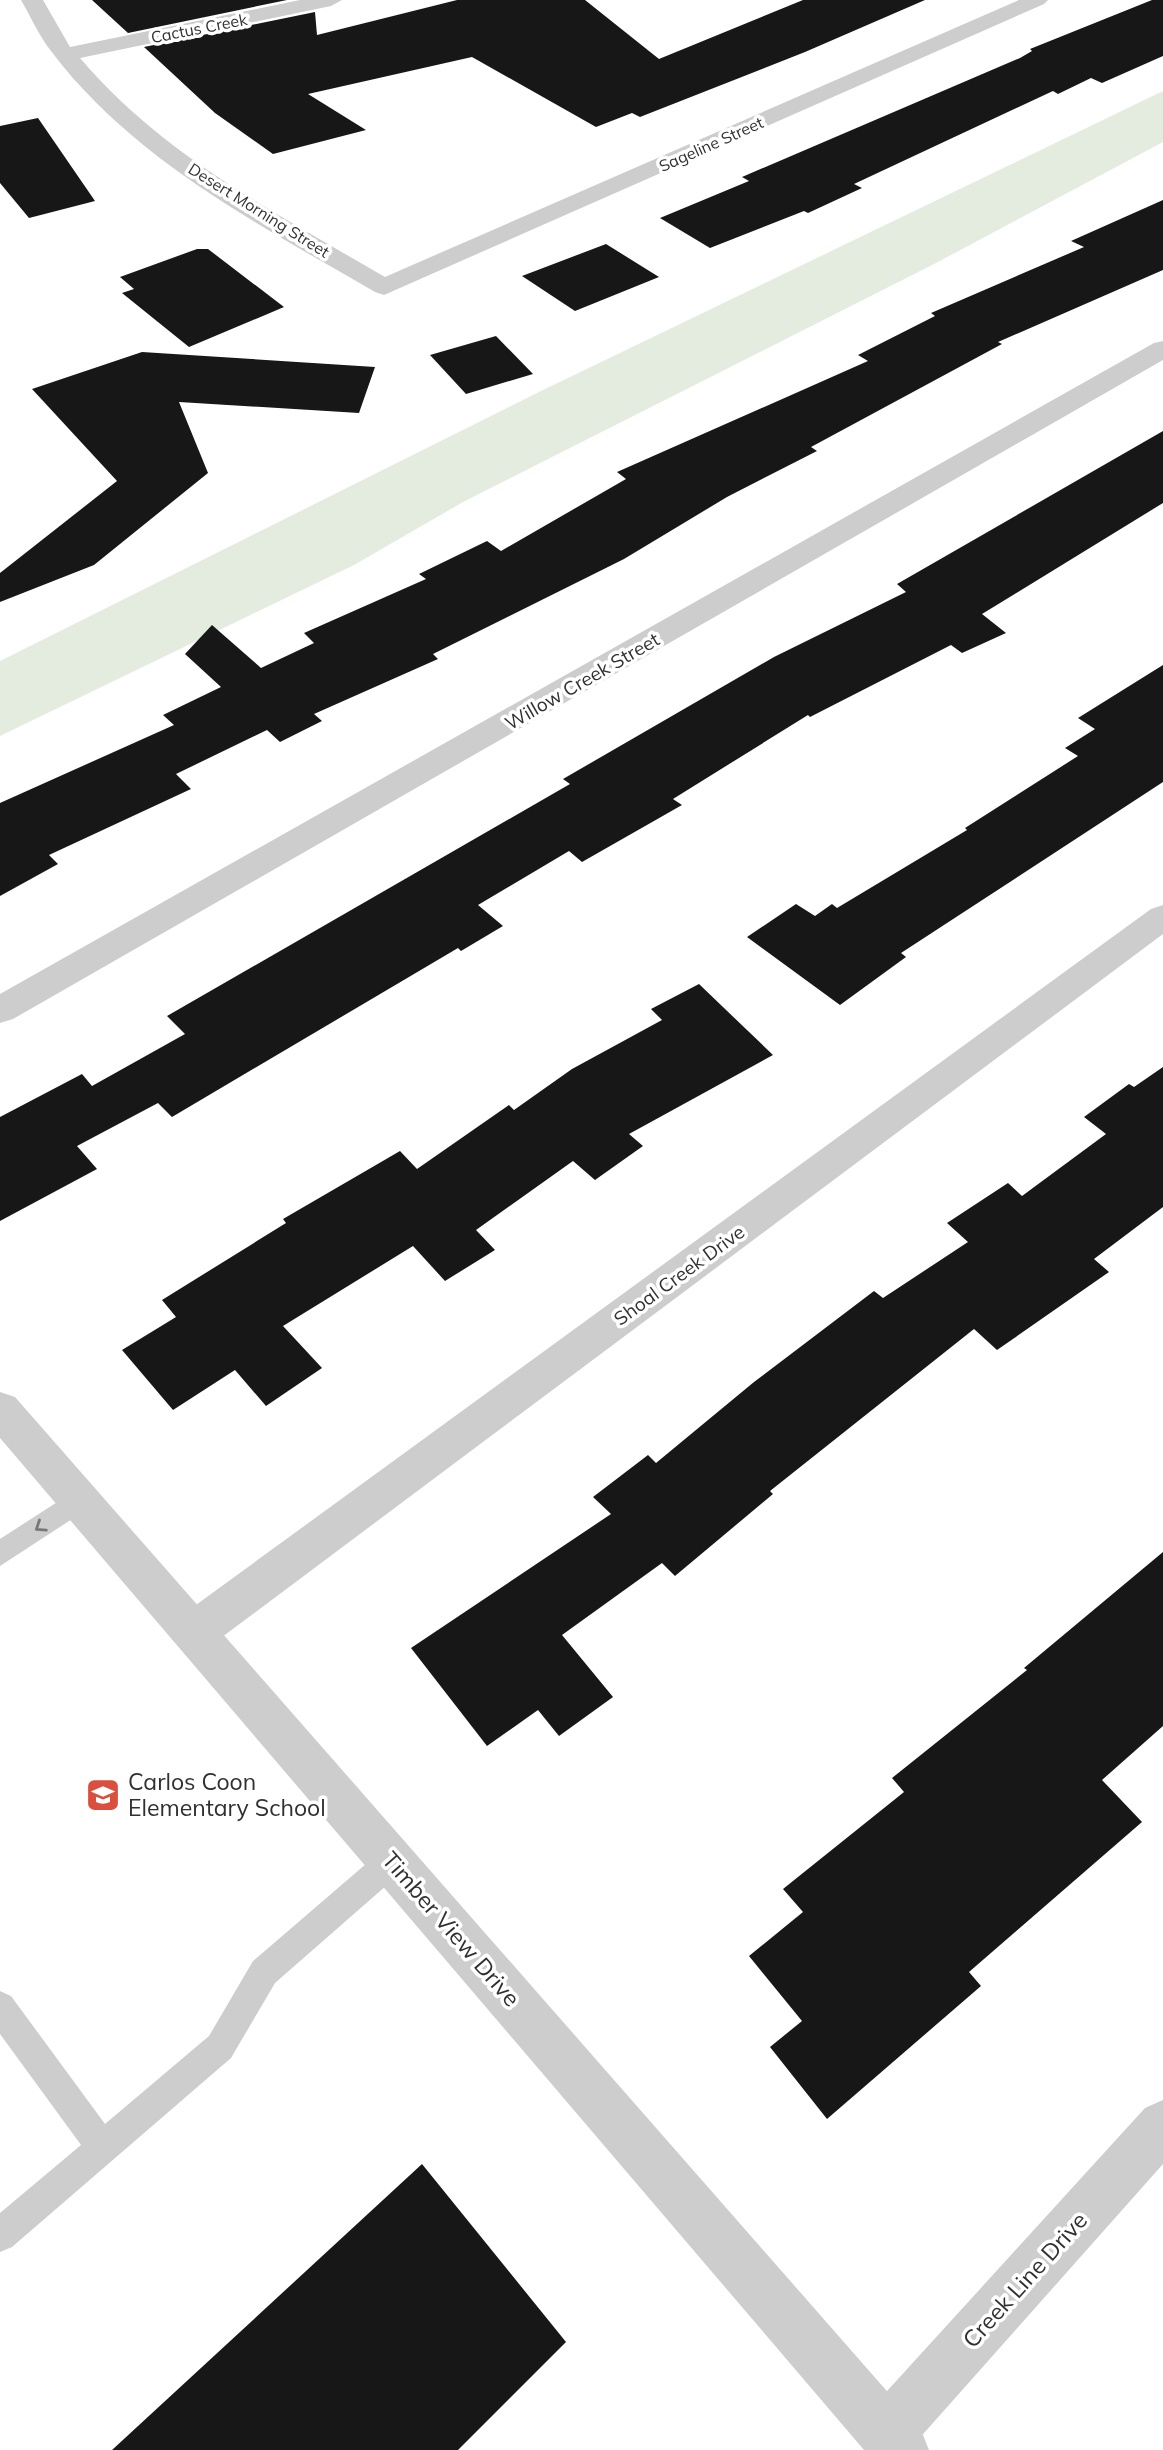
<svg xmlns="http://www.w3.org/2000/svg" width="1163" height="2450" font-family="Mulish,sans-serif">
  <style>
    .green { fill: #e3ecdf }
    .building { fill: #171717 }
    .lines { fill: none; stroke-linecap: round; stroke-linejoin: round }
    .service { fill: #cdcdcd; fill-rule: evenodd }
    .minor { fill: #cdcdcd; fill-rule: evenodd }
    .tertiary { fill: #cdcdcd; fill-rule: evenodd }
    .oneway { stroke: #777 }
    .labels { text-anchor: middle; stroke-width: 7; stroke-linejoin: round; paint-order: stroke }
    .far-street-label { font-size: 16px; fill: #303030; stroke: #fff }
    .street-label { font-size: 19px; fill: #303030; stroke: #fff }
    .near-poi-label { font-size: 23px; fill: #303030; stroke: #fff; text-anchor: start }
    .near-street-label { font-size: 23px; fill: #303030; stroke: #fff }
  </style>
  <rect width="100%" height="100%" fill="#fff"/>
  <path class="green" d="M 1163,91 L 1163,142 L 936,263 L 463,502 L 354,565 L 0,736 L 0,661 L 541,391 Z"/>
  <path class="building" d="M 92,0 L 287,0 L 128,33 Z
    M 457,0 L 585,0 L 659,59 L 803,0 L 925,0 L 805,52 L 640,117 L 632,113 L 596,127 L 472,57 L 308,94 L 366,130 L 273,154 L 215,113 L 144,47 L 315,12 L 317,35 Z
    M 1152,0 L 1163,0 L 1163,56 L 1102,83 L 1091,78 L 1058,94 L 1053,91 L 854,184 L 862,188 L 808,213 L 804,211 L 710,248 L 660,218 L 749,181 L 742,177 L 1020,58 L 1032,51 L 1030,49 Z
    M 38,118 L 95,201 L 29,218 L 0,183 L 0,126 Z
    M 1163,200 L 1163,270 L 998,342 L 1002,344 L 811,447 L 817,451 L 727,497 L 624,559 L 433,654 L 438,659 L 314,714 L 322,721 L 280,742 L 267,730 L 176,774 L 191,789 L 49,855 L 58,864 L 0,896 L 0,803 L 174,725 L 163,715 L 221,687 L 185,654 L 212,625 L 261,668 L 314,643 L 304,633 L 426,579 L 419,574 L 487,541 L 501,551 L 626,479 L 617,472 L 868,361 L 858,355 L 935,316 L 931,313 L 1084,247 L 1071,241 Z
    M 606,244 L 659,277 L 575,311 L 522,276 Z
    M 197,249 L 208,249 L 284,307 L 189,347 L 122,293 L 134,289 L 120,277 Z
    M 496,336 L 533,374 L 466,394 L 430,355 Z
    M 142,352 L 375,367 L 359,413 L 179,402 L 208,473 L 94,565 L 0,602 L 0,573 L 117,481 L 32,389 Z
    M 1163,431 L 1163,503 L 982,614 L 1006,633 L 962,653 L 951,645 L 810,717 L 808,715 L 673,799 L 682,805 L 582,862 L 569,851 L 478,905 L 503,926 L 461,951 L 458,948 L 172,1117 L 158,1103 L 77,1146 L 97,1169 L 0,1221 L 0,1117 L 82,1074 L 92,1086 L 185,1034 L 167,1016 L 570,784 L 563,779 L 774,657 L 906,592 L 897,584 Z
    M 1163,665 L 1163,782 L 901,953 L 906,957 L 840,1005 L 747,937 L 796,904 L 815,916 L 832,904 L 837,908 L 967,830 L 965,828 L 1078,756 L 1065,748 L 1095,729 L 1078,718 Z
    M 699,984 L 773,1055 L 629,1134 L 643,1146 L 595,1180 L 573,1161 L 476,1230 L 495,1250 L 445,1281 L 413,1246 L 283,1326 L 322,1368 L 266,1406 L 235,1370 L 173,1410 L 122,1350 L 176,1317 L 162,1300 L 286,1223 L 283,1219 L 400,1151 L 417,1169 L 509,1105 L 514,1110 L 572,1069 L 662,1020 L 651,1009 Z
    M 1163,1067 L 1163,1207 L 1094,1259 L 1109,1272 L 997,1350 L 974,1329 L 770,1491 L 773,1494 L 675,1576 L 662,1563 L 562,1635 L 613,1697 L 559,1736 L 538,1710 L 487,1746 L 411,1648 L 611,1514 L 593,1497 L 648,1455 L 656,1463 L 754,1382 L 874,1291 L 883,1298 L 968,1242 L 947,1223 L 1008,1183 L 1022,1196 L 1106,1134 L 1084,1117 L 1129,1084 L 1134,1087 Z
    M 1163,1552 L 1163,1726 L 1102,1780 L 1142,1822 L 969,1972 L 981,1986 L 827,2119 L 770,2047 L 802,2021 L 749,1956 L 803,1912 L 783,1889 L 904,1792 L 892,1778 L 1027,1670 L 1024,1668 Z
    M 422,2164 L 566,2342 L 458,2450 L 112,2450 Z"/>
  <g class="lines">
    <path class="service" d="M 79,1488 L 89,1492 L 92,1500 L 89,1508 L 0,1566 L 0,1539 Z
      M 392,1846 L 403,1851 L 407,1861 L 403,1871 L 275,1983 L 231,2058 L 12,2247 L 0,2252 L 0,2213 L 81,2145 L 0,2034 L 0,1991 L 11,1996 L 105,2124 L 209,2036 L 253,1961 L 381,1851 Z"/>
    <path class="minor" d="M 21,0 L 43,0 L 70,47 L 300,0 L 342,0 L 331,6 L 80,58 C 162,155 277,214 385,277 L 1019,0 L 1048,0 L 1044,4 L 384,295 L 375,292 C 260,225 133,160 51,51 C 39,36 31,17 21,0 Z
      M 1163,341 L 1163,360 L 13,1019 L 0,1023 L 0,994 L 1154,343 Z
      M 1163,905 L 1163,934 L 210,1646 L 194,1652 L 178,1646 L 172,1632 L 178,1618 L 1151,909 Z
      M 1163,2100 L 1163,2164 L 909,2450 L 866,2450 L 859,2433 L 867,2413 L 1145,2108 Z"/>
    <path class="tertiary" d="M 0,1392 L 15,1397 L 921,2430 L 929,2450 L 864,2450 L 0,1438 Z"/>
  </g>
  <defs><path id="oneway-chevron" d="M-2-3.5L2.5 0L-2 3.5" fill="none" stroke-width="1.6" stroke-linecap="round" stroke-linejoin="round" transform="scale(1.75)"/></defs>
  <use class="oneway" href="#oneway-chevron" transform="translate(40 1527) rotate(146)"/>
  <defs>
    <g id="school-square" transform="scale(1.75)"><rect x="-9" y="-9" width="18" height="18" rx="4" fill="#da4f3e" stroke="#fff"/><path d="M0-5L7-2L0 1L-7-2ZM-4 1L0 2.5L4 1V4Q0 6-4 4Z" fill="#fff"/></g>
  </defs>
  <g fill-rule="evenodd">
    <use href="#school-square" x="103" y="1795"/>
  </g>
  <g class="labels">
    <g class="far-street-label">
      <text transform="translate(199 28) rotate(-11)" y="6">Cactus Creek</text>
      <text transform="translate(711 144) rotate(-24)" y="6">Sageline Street</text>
      <text transform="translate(259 210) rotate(32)" y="6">Desert Morning Street</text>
    </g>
    <g class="street-label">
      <text transform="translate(582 681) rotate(-30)" y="7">Willow Creek Street</text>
      <text transform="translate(679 1275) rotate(-36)" y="7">Shoal Creek Drive</text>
    </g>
    <g class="near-poi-label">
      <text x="128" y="1790">Carlos Coon<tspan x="128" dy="26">Elementary School</tspan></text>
    </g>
    <g class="near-street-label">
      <text transform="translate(451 1929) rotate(49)" y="8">Timber View Drive</text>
      <text transform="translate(1025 2280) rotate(-48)" y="8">Creek Line Drive</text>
    </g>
  </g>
</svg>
